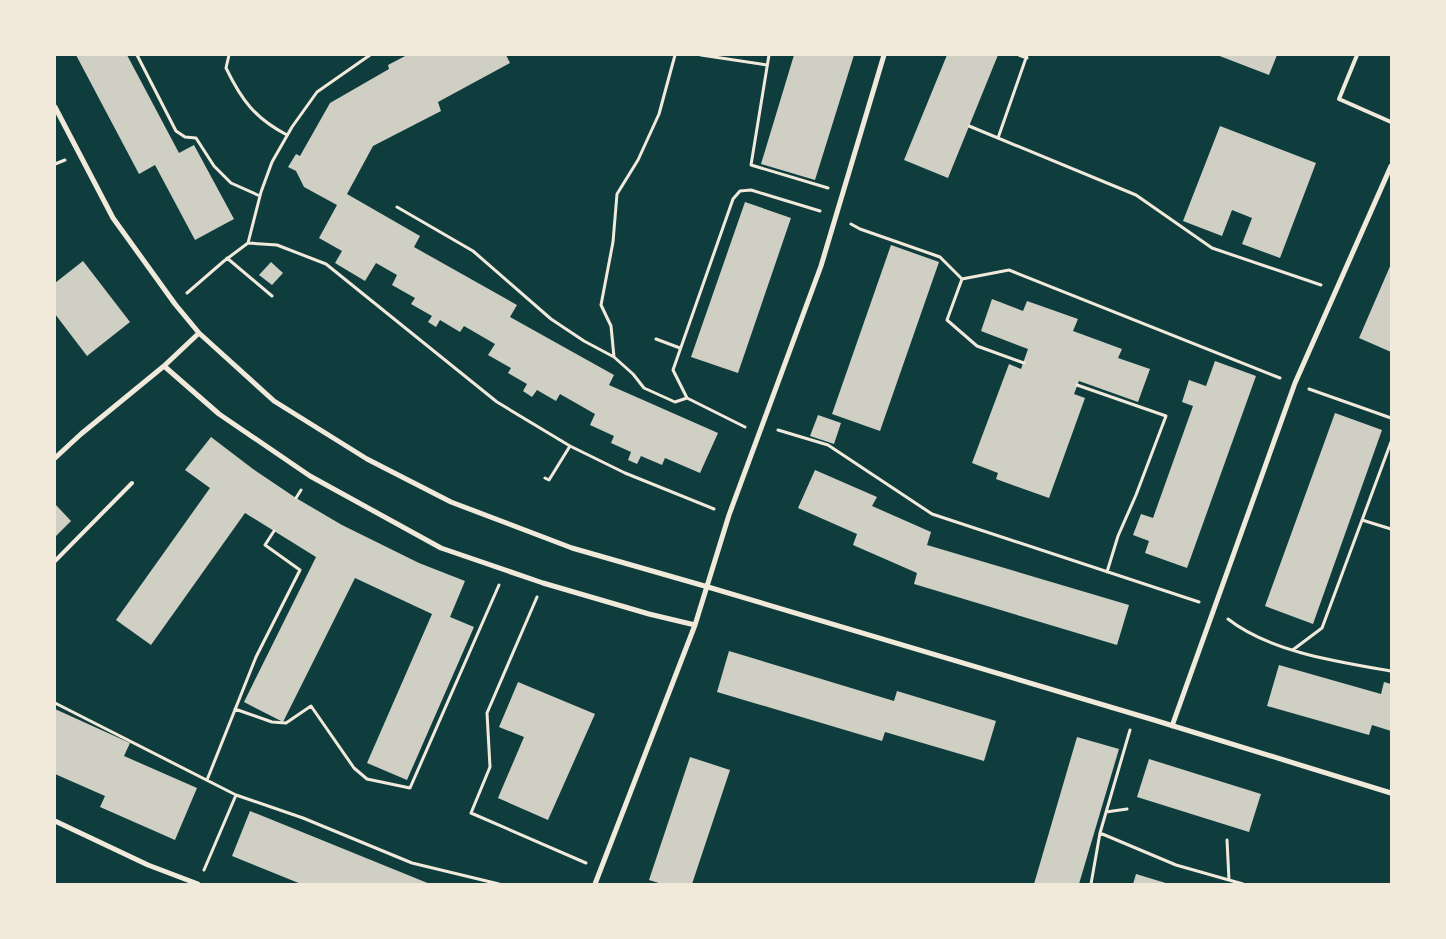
<svg xmlns="http://www.w3.org/2000/svg" width="1446" height="939" font-family="Lato,sans-serif">
  <style>
    .building { fill: #cfcfc3 }
    .lines { fill: none; stroke-linecap: round; stroke-linejoin: round }
    .path { stroke: #f1e9da; stroke-width: 3 }
    .service { stroke: #f1e9da; stroke-width: 4 }
    .minor { stroke: #f1e9da; stroke-width: 5 }
  </style>
  <rect width="100%" height="100%" fill="#0f3d3e"/>
  <path class="building" d="M 76,55 L 127,55 L 179,153 L 194,145 L 234,219 L 195,240 L 155,165 L 139,174 Z
    M 407,55 L 506,55 L 510,63 L 438,102 L 441,111 L 373,146 L 347,194 L 420,236 L 414,247 L 517,305 L 510,317 L 614,375 L 609,385 L 718,433 L 700,473 L 665,458 L 662,465 L 641,456 L 637,464 L 628,460 L 631,452 L 611,443 L 614,436 L 590,425 L 595,414 L 560,394 L 556,401 L 537,390 L 532,397 L 523,391 L 527,384 L 508,373 L 511,368 L 488,355 L 495,344 L 464,326 L 460,332 L 440,320 L 436,327 L 428,322 L 432,316 L 411,304 L 415,298 L 392,285 L 397,275 L 376,263 L 365,281 L 335,263 L 342,251 L 319,238 L 337,205 L 304,187 L 296,171 L 288,167 L 296,154 L 300,156 L 330,103 L 389,69 L 388,65 Z
    M 794,55 L 854,55 L 815,180 L 761,164 Z
    M 947,55 L 998,55 L 948,178 L 904,160 Z
    M 1217,55 L 1277,55 L 1269,75 Z
    M 1220,126 L 1316,163 L 1280,258 L 1242,244 L 1252,218 L 1232,210 L 1222,236 L 1183,221 Z
    M 745,202 L 791,218 L 738,373 L 691,357 Z
    M 891,245 L 939,262 L 880,431 L 832,414 Z
    M 83,261 L 130,322 L 87,356 L 55,314 L 55,283 Z
    M 271,262 L 283,273 L 272,285 L 259,275 Z
    M 1391,264 L 1391,352 L 1359,338 Z
    M 992,299 L 1023,311 L 1027,301 L 1078,319 L 1073,331 L 1122,349 L 1118,358 L 1150,369 L 1138,402 L 1079,381 L 1074,394 L 1085,398 L 1049,498 L 996,479 L 998,473 L 972,463 L 1009,364 L 1021,369 L 1028,349 L 981,331 Z
    M 1215,361 L 1256,376 L 1187,568 L 1145,553 L 1149,541 L 1133,535 L 1141,514 L 1153,518 L 1193,406 L 1182,402 L 1189,380 L 1206,386 Z
    M 1335,413 L 1382,430 L 1313,624 L 1265,606 Z
    M 818,415 L 841,423 L 834,444 L 810,436 Z
    M 211,437 L 253,469 L 296,498 L 342,525 L 419,563 L 465,581 L 450,617 L 474,627 L 407,780 L 367,763 L 432,614 L 355,578 L 283,722 L 244,702 L 316,557 L 245,513 L 151,645 L 116,620 L 210,488 L 185,470 Z
    M 815,470 L 877,497 L 872,506 L 931,532 L 927,545 L 1129,605 L 1117,645 L 914,584 L 917,573 L 853,545 L 857,534 L 798,508 Z
    M 55,504 L 71,521 L 55,537 Z
    M 729,651 L 894,701 L 897,691 L 996,721 L 984,761 L 885,732 L 882,741 L 717,692 Z
    M 1279,665 L 1381,694 L 1384,682 L 1391,684 L 1391,731 L 1372,725 L 1369,735 L 1267,706 Z
    M 518,682 L 595,714 L 548,820 L 498,798 L 524,737 L 499,727 Z
    M 55,709 L 130,743 L 124,756 L 197,788 L 175,840 L 100,807 L 105,796 L 55,774 Z
    M 1077,737 L 1119,749 L 1079,884 L 1034,884 Z
    M 690,757 L 730,770 L 692,884 L 662,884 L 649,880 Z
    M 1149,759 L 1261,794 L 1249,832 L 1137,797 Z
    M 250,811 L 430,884 L 301,884 L 264,869 L 232,856 Z
    M 1136,874 L 1169,884 L 1133,884 Z"/>
  <g class="lines">
    <path class="path" d="M 137,55 L 176,131 L 185,137 L 196,138 L 214,166 L 231,183 L 260,196
      M 229,55 L 226,68 C 242,101 255,118 287,135
      M 701,55 L 767,65
      M 769,55 L 751,165 L 828,188
      M 1019,55 L 1027,58
      M 1027,55 L 998,138 L 1136,195 L 1212,248 L 1321,285
      M 969,126 L 998,138
      M 55,164 L 65,160
      M 397,207 L 473,251 L 551,319 L 584,341 L 614,357 L 633,374 L 644,388 L 675,402 L 687,398 L 745,427
      M 851,224 L 860,229 L 940,257 L 962,279 L 1009,270 L 1280,378
      M 248,243 L 261,192 L 272,162 L 292,127 L 317,92 L 370,55
      M 227,258 L 272,296
      M 962,279 L 947,320 L 977,346 L 1024,363
      M 187,293 L 224,261 L 248,243 L 277,245 L 326,264 L 497,402 L 570,446 L 625,473 L 714,509
      M 656,339 L 680,348
      M 614,357 L 611,326 L 601,305 L 613,242 L 617,194 L 638,160 L 659,114 L 675,55
      M 1077,385 L 1166,416 L 1136,495 L 1118,536 L 1107,572
      M 1309,389 L 1391,418
      M 687,398 L 673,370 L 733,199 L 740,191 L 751,190 L 820,211
      M 778,430 L 828,445 L 932,514 L 1199,602
      M 545,478 L 549,480 L 570,446
      M 296,498 L 301,490
      M 1362,520 L 1391,529
      M 537,597 L 487,713 L 490,767 L 471,813 L 586,863
      M 1228,619 C 1270,652 1339,662 1391,671
      M 1294,649 L 1322,628 L 1391,442
      M 55,703 L 236,795 L 303,818 L 412,863 L 499,884
      M 235,709 L 272,722 L 286,723 L 311,706 L 354,768 L 367,779 L 410,788 L 499,585
      M 207,780 L 256,657 L 300,570 L 265,545 L 274,531
      M 1106,812 L 1127,809
      M 1100,833 L 1176,865 L 1243,884
      M 1227,840 L 1229,880
      M 204,870 L 236,795
      M 1091,884 L 1100,833 L 1130,730"/>
    <path class="service" d="M 1357,55 L 1339,99 L 1391,122
      M 55,561 L 132,483"/>
    <path class="minor" d="M 55,107 L 113,218 L 175,304 L 199,333 L 274,401 L 367,459 L 451,502 L 572,548 L 708,587 L 1154,720 L 1391,793
      M 164,366 L 219,414 L 310,476 L 441,548 L 543,583 L 649,614 L 695,625
      M 55,458 L 81,434 L 164,366 L 199,333
      M 1172,726 L 1295,383 L 1391,166
      M 55,821 L 148,865 L 198,884
      M 595,884 L 695,625 L 729,515 L 821,266 L 884,55"/>
  </g>
  <rect width="1446" height="939" fill="none" stroke="#f1e9da" stroke-width="112"/>
</svg>
